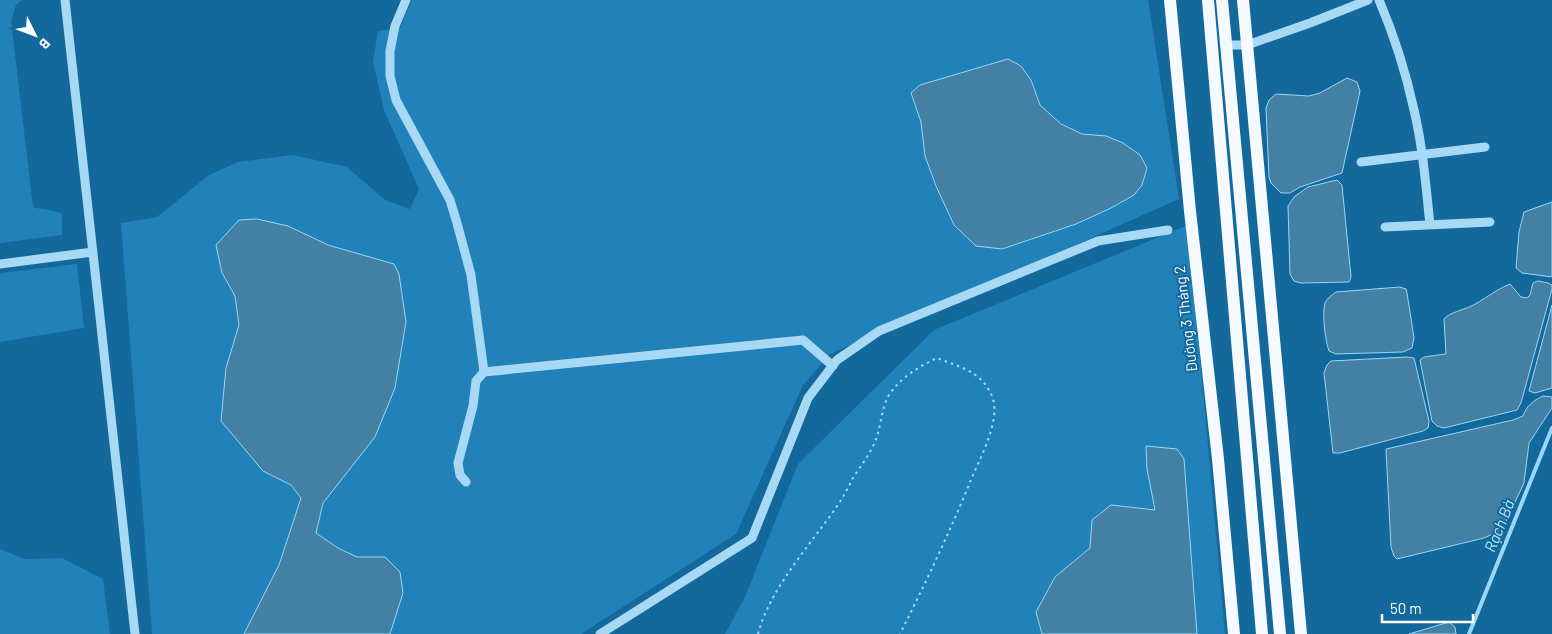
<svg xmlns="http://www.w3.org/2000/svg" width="1552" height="634" font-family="Barlow,sans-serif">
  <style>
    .green { fill: #2182b9 }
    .water { fill: #4480a4; stroke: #99d6f7 }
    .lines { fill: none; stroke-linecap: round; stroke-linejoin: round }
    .stream { stroke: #99d6f7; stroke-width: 4 }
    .path { stroke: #a7d8f4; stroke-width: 2; stroke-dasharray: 2.5 4; stroke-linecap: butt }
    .minor { stroke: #a7d8f4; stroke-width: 9 }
    .major { stroke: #f4faff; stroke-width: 12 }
    .labels { text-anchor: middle; stroke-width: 4; stroke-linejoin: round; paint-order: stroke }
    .street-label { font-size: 15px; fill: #fff; stroke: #13689c }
    .water-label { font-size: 16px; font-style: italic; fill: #bfe6fb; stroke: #13689c }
  </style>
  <rect width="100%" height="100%" fill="#13689c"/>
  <path class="green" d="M 0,0 L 22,0 L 16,5 L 11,21 L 33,207 C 43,210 52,209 62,214 L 62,235 L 0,243 Z
    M 412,0 L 1148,0 L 1179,199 L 830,354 L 803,385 L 736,534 L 581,634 L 152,634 L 121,223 L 157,217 L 209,175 L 238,162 L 293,155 L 347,167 L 385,200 L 410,209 L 419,189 L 384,110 L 373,62 L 378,31 L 400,28 Z
    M 1188,225 L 1225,634 L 725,634 L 745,597 L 798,464 L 934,330 Z
    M 77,264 L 84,328 L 0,342 L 0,273 Z
    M 0,549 L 25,559 L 62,558 L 103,579 L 110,634 L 0,634 Z"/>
  <path class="water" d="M 1008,59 L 1021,66 L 1031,80 L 1040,105 L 1061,124 L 1082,134 L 1106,136 L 1123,143 L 1140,155 L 1147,168 L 1142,185 L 1134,195 L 1111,208 L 1076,224 L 1002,249 L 976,246 L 954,225 L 936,186 L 925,156 L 921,122 L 911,93 L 920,85 Z
    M 1347,78 L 1357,82 L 1360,91 L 1342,173 L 1300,187 L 1290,193 L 1281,193 L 1271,183 L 1269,177 L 1266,108 L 1269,100 L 1276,94 L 1309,96 L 1320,93 Z
    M 1337,180 L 1342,185 L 1351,277 L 1349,282 L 1301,283 L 1294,281 L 1290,274 L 1288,206 L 1294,197 L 1308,187 Z
    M 1552,202 L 1552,277 L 1522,273 L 1516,268 L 1519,232 L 1524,212 Z
    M 257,219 L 288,226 L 328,245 L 387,262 L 394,264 L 399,274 L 406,322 L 395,388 L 375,437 L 323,503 L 316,533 L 338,548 L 357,557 L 385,557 L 400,572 L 403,593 L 390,634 L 244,634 L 279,565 L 301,498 L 291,485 L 263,471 L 221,421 L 226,368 L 239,325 L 235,296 L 222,273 L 216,245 L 239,220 Z
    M 1538,281 L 1548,283 L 1552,285 L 1552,289 L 1521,403 L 1517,410 L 1444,428 L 1437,426 L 1432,421 L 1420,360 L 1424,357 L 1446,354 L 1444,319 C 1450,313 1454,313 1461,310 C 1479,305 1492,291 1510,284 L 1521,297 L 1527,298 L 1530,295 L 1533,283 Z
    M 1400,287 L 1406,289 L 1407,293 L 1414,338 L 1412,348 L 1403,352 L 1336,354 L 1329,351 C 1325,340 1322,314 1325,303 C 1327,298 1332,295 1336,292 Z
    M 1552,305 L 1552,388 L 1535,393 L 1529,391 Z
    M 1407,357 L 1414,358 L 1429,421 L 1428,428 L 1423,431 L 1340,453 L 1333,453 L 1324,373 L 1327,365 L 1331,361 Z
    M 1543,396 L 1552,397 L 1552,408 L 1529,443 L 1524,483 L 1502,530 L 1484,538 L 1397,559 L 1394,556 L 1391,547 L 1386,449 L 1513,420 L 1523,416 C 1527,405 1533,401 1543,396 Z
    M 1146,446 L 1177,449 L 1184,459 L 1197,634 L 1042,634 L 1036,612 L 1055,577 L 1090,548 L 1092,520 L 1111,505 L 1155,510 L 1147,469 Z
    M 1449,622 L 1455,627 L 1456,634 L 1409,634 Z"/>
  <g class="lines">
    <path class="stream" d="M 1469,634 L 1552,428"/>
    <path class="path" d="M 758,634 C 768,597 793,566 815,536 C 825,523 836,509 844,495 C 847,490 850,484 853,478 C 860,467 868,457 873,446 C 882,429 880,407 891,392 C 903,376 920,366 937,358 C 960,367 984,372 993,399 C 1000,423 979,460 970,482 C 949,534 925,584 900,634"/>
    <path class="minor" d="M 65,0 L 135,634
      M 406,0 L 395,26 L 390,51 L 390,76 L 396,100 L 450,200 L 457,223 L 471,275 L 484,372 L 476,381 L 473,406 L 458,463 L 460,475 L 466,482
      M 1379,0 C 1394,35 1406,73 1414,110 C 1423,148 1426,187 1430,225
      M 1226,45 L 1247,45 L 1310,23 L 1368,0
      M 1361,162 L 1485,147
      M 1385,227 L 1490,222
      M 0,264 L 93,252
      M 484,372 L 803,340 L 833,366
      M 600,634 L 752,538 L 808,398 L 837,360 L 879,331 L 1098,241 L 1168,230"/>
    <path class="major" d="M 1170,0 L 1190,211 L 1218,459 L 1234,634
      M 1208,0 L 1262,634
      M 1222,0 L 1280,634
      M 1243,0 L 1301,634"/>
  </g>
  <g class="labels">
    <g class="street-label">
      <text transform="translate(1186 319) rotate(-97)" y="5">Đường 3 Tháng 2</text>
    </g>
    <g class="water-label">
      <text transform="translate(1499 526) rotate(-68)" y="6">Rạch Bà</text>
    </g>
  </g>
  <g transform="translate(35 35) rotate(132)" stroke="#13689c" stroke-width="4" paint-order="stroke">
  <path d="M0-4L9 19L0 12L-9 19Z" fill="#ffffff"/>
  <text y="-8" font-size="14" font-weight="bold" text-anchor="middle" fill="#ffffff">B</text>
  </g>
  <path d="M1382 614v8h91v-8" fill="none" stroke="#ffffff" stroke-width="2.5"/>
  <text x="1390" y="614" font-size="15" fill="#ffffff" stroke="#13689c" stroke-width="4" paint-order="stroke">50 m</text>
</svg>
